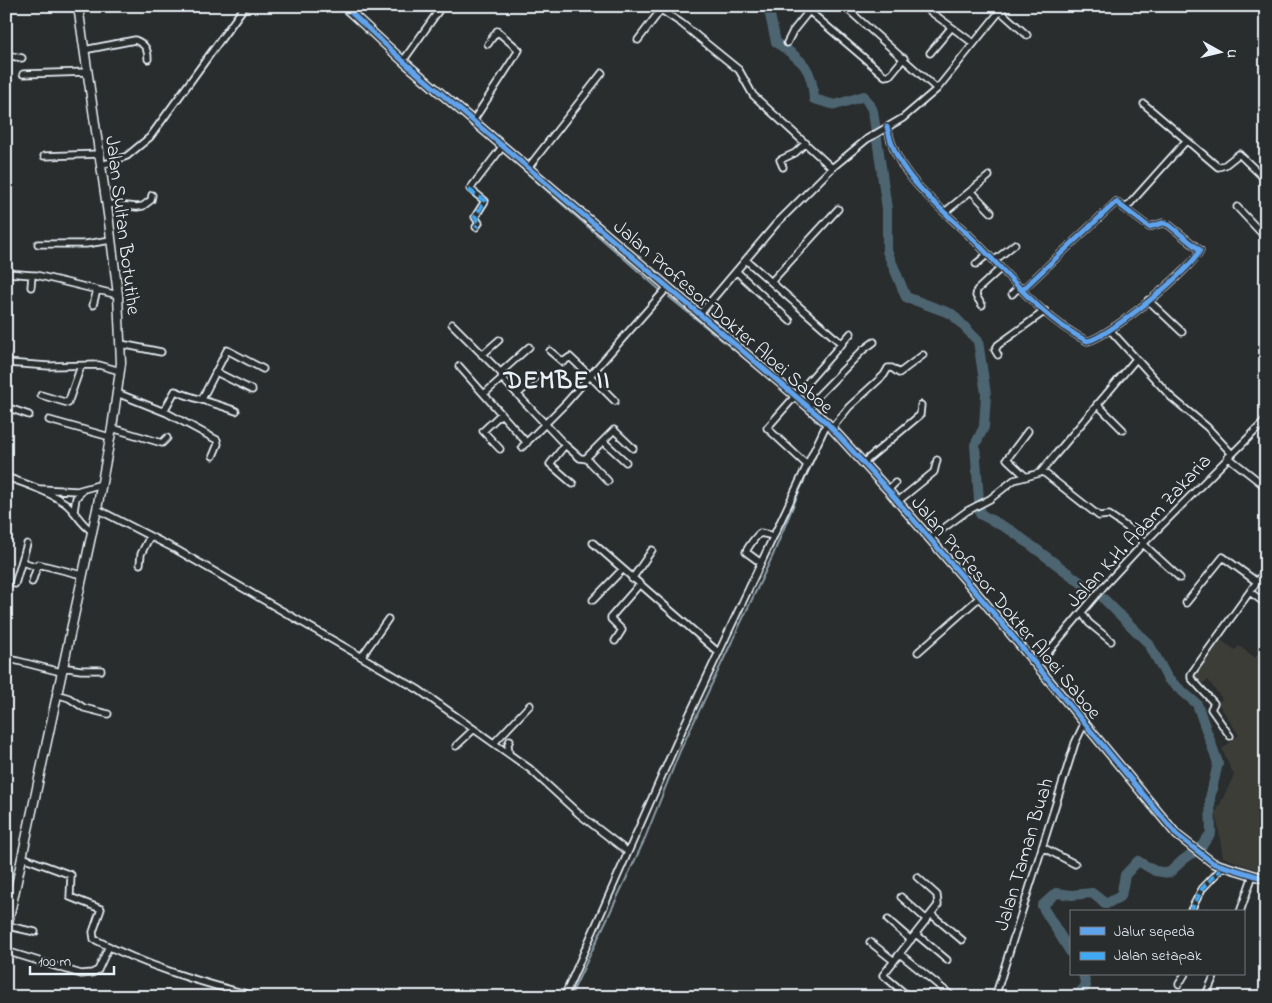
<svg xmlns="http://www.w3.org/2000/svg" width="1272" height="1003" font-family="'Indie Flower',sans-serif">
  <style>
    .built { fill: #3e3e39 }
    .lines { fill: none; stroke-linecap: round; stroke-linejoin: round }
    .stream { stroke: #8b9da7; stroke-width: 2 }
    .river { stroke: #4d6571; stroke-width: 10 }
    .minor-casing { stroke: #e8f1f8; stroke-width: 9 }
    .tertiary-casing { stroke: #e8f1f8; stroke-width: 11 }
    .secondary-casing { stroke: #e8f1f8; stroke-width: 11 }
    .minor { stroke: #2a2d2e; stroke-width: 5.5 }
    .tertiary { stroke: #2a2d2e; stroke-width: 7 }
    .secondary { stroke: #2a2d2e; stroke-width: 8 }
    .quiet { stroke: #3fa9f5; stroke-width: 4; stroke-dasharray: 8 4; stroke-linecap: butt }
    .cycleway-casing { stroke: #2a2d2e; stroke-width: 8 }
    .cycleway { stroke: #60a3ed; stroke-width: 5 }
    .labels { text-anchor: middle; stroke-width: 4.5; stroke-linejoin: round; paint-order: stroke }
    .street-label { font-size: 20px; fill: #e8f1f8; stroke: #2a2d2e }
    .district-label { font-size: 25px; font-weight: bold; letter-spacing: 1px; fill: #e8f1f8; stroke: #2a2d2e }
  </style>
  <rect width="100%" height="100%" fill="#2a2d2e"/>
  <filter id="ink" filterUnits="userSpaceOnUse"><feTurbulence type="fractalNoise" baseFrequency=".02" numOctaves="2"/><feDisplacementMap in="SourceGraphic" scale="10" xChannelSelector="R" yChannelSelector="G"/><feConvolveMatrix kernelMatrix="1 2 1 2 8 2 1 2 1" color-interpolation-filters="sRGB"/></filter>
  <g filter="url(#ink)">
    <path class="built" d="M 1219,639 L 1235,650 L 1239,646 L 1255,658 L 1266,644 L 1266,864 L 1263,872 L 1223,857 L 1216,813 L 1234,775 L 1222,749 L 1239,735 L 1218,703 L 1222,699 L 1208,680 L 1201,684 L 1193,675 Z"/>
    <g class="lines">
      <path class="stream" d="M 336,6 L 500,149
        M 504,153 L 661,291
        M 669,297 L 765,375
        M 803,407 L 817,422
        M 1201,847 L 1204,852
        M 570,997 L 643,843 L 680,751 L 773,555 L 798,494 L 826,433"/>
      <path class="river" d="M 768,6 L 776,42 C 801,60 812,65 814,99 L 835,105 L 864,96 L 873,111 L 887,209 L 887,251 L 906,297 L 952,314 L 978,341 L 986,394 L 984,427 L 975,445 L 980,514 L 1012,531 L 1088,588
        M 1071,953 L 1042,906 L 1056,893 L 1072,895 L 1092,893 L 1106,904 L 1121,896 L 1125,875 L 1138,861 L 1155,871 L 1169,873 L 1183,860 L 1201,847 L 1211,833 L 1210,798 L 1218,763 L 1197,704 L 1168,679 L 1149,644 L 1104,599
        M 1075,997 L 1086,986 L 1083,974"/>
      <g class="minor-casing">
        <path id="minor" d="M 655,6 L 681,23 L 739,70 L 753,95 L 832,168
          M 844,6 L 937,89
          M 923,6 L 973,43
          M 808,10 L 885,76 L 890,75 L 904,58
          M 1000,11 L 1027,35
          M 638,40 L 660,11
          M 787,43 L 793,31 L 813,6
          M 84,50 L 135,40 C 145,44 148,49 148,59
          M 930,53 L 951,28
          M 6,55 L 22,58
          M 403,61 L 442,6
          M 23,74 L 88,72
          M 1144,104 L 1218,167 L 1225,165 L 1239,154 L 1266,180
          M 473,121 L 519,50 L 497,31 L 488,44
          M 887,127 C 891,145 898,161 909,175 C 927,199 953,219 974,240 C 1009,275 1042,319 1087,341 C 1105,340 1195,267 1200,250 L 1169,225 L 1163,223 L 1149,227 L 1116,202 L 1022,290
          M 44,156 L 100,154
          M 102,165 L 127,156 L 150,137 L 245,6
          M 783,167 L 780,160 L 795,153 L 806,143
          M 528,168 L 602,73
          M 972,192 L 991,212
          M 107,204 L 137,207 L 143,206 L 151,200 L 152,195
          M 1237,207 L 1266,238
          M 1126,208 L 1186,141
          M 945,212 L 989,176
          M 476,227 L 479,223 L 475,217 L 485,201 L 470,189 L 503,146
          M 38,244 L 86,244 L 111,240
          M 746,260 L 842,344
          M 994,261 L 1015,244
          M 976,264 L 988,254
          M 736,271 L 790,321
          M 6,273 L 32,275
          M 771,282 L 838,209
          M 31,287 L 32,275 L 36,275 L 118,295
          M 1012,294 L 1019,287
          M 1148,300 L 1182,332
          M 93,305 L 97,290
          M 982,305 L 976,296 L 977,290 L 1001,268
          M 699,315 L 776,224 L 832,168 L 867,139 L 903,118 L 937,89 L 1004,6
          M 452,324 L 501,373
          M 1111,331 L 1171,397 L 1207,427 L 1232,454
          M 121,344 L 161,352
          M 529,347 L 501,372 L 502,378 L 565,445 L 580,458 L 587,459 L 608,481
          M 550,351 L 563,362 L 570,357 L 589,375
          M 6,355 L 6,395
          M 482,355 L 499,340
          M 998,355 L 995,350 L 998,345 L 1045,311
          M 7,363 L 49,366 L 99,365 L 120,371
          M 459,366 L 527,443
          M 216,372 L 252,390
          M 590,376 L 615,401
          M 117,393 L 167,413 L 217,440 L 218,444 L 213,456
          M 484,394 L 502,378
          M 518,394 L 538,375
          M 41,395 L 68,403 L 81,366
          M 202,399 L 227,350 L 263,369
          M 1097,404 L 1123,430
          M 808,406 L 863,350 L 874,342
          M 6,407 L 29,415
          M 164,411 L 175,391 C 195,399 215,403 236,411
          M 49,420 L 110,437
          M 112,428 L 162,443 L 167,438
          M 832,428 L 849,407 L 884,375 L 888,368 L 892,368 L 899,373 L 923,355
          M 603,441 L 626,462
          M 565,445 L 550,464 L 573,484
          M 522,447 L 566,403 L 667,288
          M 500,449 L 483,431 L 501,414
          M 1228,457 L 1266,487
          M 586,458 L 614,430 L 633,448
          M 863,463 L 920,415 L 921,405
          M 807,465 L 767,428 L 851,333
          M 1042,471 L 1099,516 L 1109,515 L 1134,532 L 1144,543
          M 1025,476 L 1007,459 L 1028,431
          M 6,477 C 27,484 47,491 65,503 C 76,511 80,524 92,531
          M 41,489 L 77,491 L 102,484
          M 888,490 L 895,483
          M 897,502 L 934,472 L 937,460
          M 97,509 L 177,550 L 419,690 L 530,769 L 579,814 L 628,852
          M 74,511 L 76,498 L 82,491
          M 929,539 L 967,511 L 990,499 L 1014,480 L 1040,473 L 1136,359
          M 593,543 L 719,653
          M 1143,544 L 1180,578
          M 22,562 L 35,566
          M 761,563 L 746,552 C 748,547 756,536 760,533 L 774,536
          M 140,564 L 141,554 L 150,536
          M 632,579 L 652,550
          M 32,582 L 38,564 L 82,575
          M 15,584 L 27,544
          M 1250,592 L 1266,604
          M 593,600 L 622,570
          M 1186,603 L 1223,557 L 1257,582
          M 1082,613 L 1089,623 L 1111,641
          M 615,641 L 622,630 L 611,619 L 611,617 L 639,585
          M 918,652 L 980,597
          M 362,656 L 388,619
          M 6,658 L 61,672
          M 1037,665 L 1104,586 L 1143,544 L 1266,420
          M 62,667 L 81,670 L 101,670
          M 56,694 L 69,698 L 84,708 L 108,714
          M 1230,736 L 1211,709 L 1214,703 L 1191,678 L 1191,674 L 1266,569
          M 494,743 L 530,705
          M 456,746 L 474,729
          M 509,753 L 508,744 L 510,740
          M 1042,847 L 1075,864
          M 22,857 L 71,875 L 70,897 L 101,909 L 93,932 L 94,939 C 145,966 202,983 258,997
          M 901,897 L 927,920
          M 1190,912 L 1202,889 L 1223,867
          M 1240,912 L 1253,875
          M 932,915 L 962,940
          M 888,920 L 911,940
          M 8,926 L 35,932
          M 916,934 L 947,960
          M 870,942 L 894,961
          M 6,951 L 81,974 L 92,973 L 98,970 L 109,946
          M 900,954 L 953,997
          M 1179,984 L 1185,974
          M 564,997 L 683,728 L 827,423
          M 909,997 L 883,975 L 938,905 L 937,895 L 917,877
          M 995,997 L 1075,743 L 1085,722
          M 1205,997 L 1215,974"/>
      </g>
      <g class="tertiary-casing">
        <path id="tertiary" d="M 344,6 L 403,61 L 827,423 L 888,490 L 980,597 L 1177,835 L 1213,863 L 1266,879"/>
      </g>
      <g class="secondary-casing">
        <path id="secondary" d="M 6,932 L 97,509 L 112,428 L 121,363 L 118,295 L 108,214 L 78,6"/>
      </g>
      <use href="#minor" class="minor"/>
      <use href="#tertiary" class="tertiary"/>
      <use href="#secondary" class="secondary"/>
      <path class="quiet" d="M 469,190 L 485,201 L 475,217 L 479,223 L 476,227
        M 1190,912 L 1202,889 L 1223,867"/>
      <g class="cycleway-casing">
        <path id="cycleway" d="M 344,6 L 403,61 L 827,423 L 888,490 L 980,597 L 1177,835 L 1213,863 L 1266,879
          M 887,127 C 891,145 898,161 909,175 C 927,199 953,219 974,240 C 1009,275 1042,319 1087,341 C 1105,340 1195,267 1200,250 L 1169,225 L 1163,223 L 1149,227 L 1116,202 L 1022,290"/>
      </g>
      <use href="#cycleway" class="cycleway"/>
    </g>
  </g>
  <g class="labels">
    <g class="street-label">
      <text transform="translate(124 225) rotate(83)" y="7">Jalan Sultan Botutihe</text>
      <text transform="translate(724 316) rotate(41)" y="7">Jalan Profesor Dokter Aloei Saboe</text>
      <text transform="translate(1138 530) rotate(-47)" y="7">Jalan K.H. Adam Zakaria</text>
      <text transform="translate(1007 607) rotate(50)" y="7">Jalan Profesor Dokter Aloei Saboe</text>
      <text transform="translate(1023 854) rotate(-73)" y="7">Jalan Taman Buah</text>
    </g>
    <g class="district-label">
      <text x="557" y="388">DEMBE II</text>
    </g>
  </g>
  <rect width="1272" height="1003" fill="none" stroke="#2a2d2e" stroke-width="25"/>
  <rect x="12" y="12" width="1247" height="978" fill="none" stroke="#e8f1f8" stroke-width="2" filter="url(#ink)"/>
  <rect x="1070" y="910" width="175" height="65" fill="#2a2d2e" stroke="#767b7f"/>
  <rect x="1080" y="927" width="25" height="8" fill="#60a3ed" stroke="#767b7f"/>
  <text x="1114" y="936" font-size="15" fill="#e8f1f8">Jalur sepeda</text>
  <rect x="1080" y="952" width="25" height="8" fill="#3fa9f5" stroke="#767b7f"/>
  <text x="1114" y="960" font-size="15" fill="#e8f1f8">Jalan setapak</text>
  <g transform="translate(1220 52) rotate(98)" stroke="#2a2d2e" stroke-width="4" paint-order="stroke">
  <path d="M0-4L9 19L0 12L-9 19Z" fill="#e8f1f8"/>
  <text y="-8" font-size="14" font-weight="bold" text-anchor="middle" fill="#e8f1f8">U</text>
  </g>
  <path d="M30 966v8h84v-8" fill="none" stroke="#e8f1f8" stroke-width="2.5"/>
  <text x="38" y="966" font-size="15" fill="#e8f1f8" stroke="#2a2d2e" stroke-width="4" paint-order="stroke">100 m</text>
</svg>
